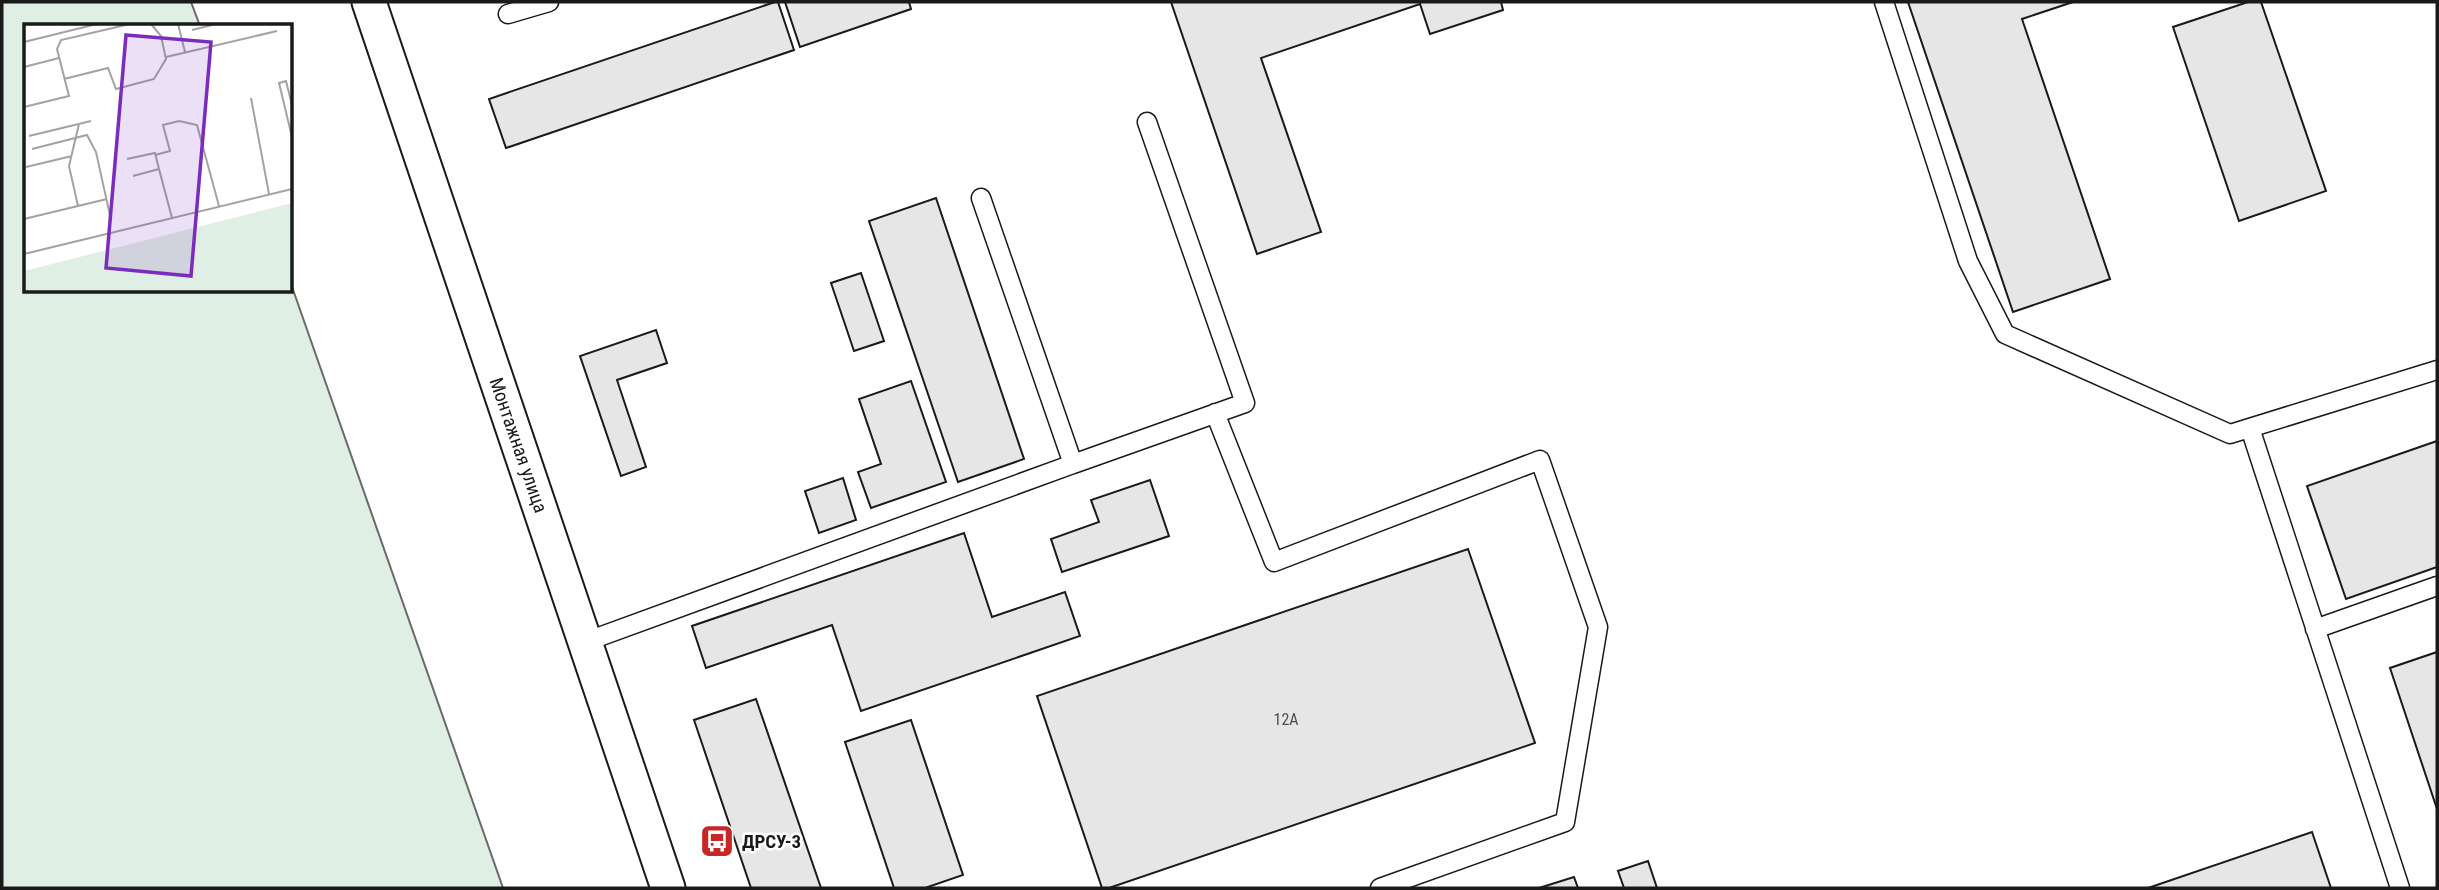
<svg xmlns="http://www.w3.org/2000/svg" width="2439" height="890" font-family="'Roboto Condensed',sans-serif">
  <style>
    .green { fill: #e0efe3; stroke: #6a6a6a; stroke-width: 2 }
    .building { fill: #e6e6e6; stroke: #1a1a1a; stroke-width: 2 }
    .lines { fill: none; stroke-linecap: round; stroke-linejoin: round }
    .service-casing { stroke: #1a1a1a; stroke-width: 21 }
    .minor-casing { stroke: #1a1a1a; stroke-width: 37 }
    .service { stroke: #fff; stroke-width: 18 }
    .minor { stroke: #fff; stroke-width: 33 }
    .labels { text-anchor: middle; stroke-width: 5; stroke-linejoin: round; paint-order: stroke }
    .number-label { font-size: 16px; fill: #4d4d4d }
    .street-label { font-size: 19px; fill: #1a1a1a; stroke: #fff }
    .poi-label { font-size: 19px; font-weight: bold; fill: #1a1a1a; stroke: #fff; text-anchor: start }
    .inset-road { fill: none; stroke: #a3a3a3; stroke-width: 2 }
    .view { fill: #7b2cbf; fill-opacity: 0.15; stroke: #7b2cbf; stroke-width: 3.5 }
    .inset-edge { fill: none; stroke: #1a1a1a; stroke-width: 3.5 }
  </style>
  <rect width="100%" height="100%" fill="#fff"/>
  <path class="green" d="M 2,2 L 191,2 L 200,26 L 26,26 L 26,290 L 290,290 L 291,284 L 503,888 L 2,888 Z"/>
  <path class="building" d="M 775,2 L 778,2 L 794,50 L 506,148 L 489,99 Z
    M 785,2 L 909,2 L 911,9 L 800,47 Z
    M 1171,2 L 1501,2 L 1503,10 L 1430,34 L 1420,4 L 1261,58 L 1321,232 L 1257,254 Z
    M 1908,2 L 2073,2 L 2022,19 L 2110,279 L 2013,312 Z
    M 2248,2 L 2261,2 L 2326,191 L 2239,221 L 2173,27 Z
    M 936,198 L 1024,459 L 958,482 L 869,221 Z
    M 861,273 L 884,341 L 854,351 L 831,283 Z
    M 656,330 L 667,363 L 617,380 L 646,467 L 621,476 L 580,356 Z
    M 911,381 L 946,482 L 871,508 L 858,472 L 881,464 L 859,399 Z
    M 2437,441 L 2437,567 L 2346,599 L 2307,486 Z
    M 843,478 L 856,520 L 819,533 L 805,491 Z
    M 1150,480 L 1169,536 L 1062,572 L 1051,539 L 1099,522 L 1091,500 Z
    M 964,533 L 992,617 L 1065,592 L 1080,636 L 861,711 L 832,625 L 706,668 L 692,626 Z
    M 1468,549 L 1535,743 L 1109,888 L 1102,888 L 1037,696 Z
    M 2437,652 L 2437,809 L 2390,668 Z
    M 756,699 L 821,888 L 751,888 L 694,720 Z
    M 911,720 L 963,875 L 925,888 L 894,888 L 845,742 Z
    M 2312,832 L 2331,888 L 2148,888 Z
    M 1648,861 L 1657,888 L 1624,888 L 1618,871 Z
    M 1574,877 L 1578,888 L 1539,888 Z"/>
  <g class="lines">
    <g class="service-casing">
      <path id="service" d="M 1884,2 L 1968,261 L 2005,334 L 2230,434 L 2437,370
        M 508,14 L 549,2
        M 1215,413 L 1274,562 L 1540,460 L 1598,627 L 1565,822 L 1380,888
        M 2250,428 L 2400,888
        M 1073,464 L 1245,403 L 1147,122
        M 2315,629 L 2437,586
        M 585,642 L 1073,464 L 981,198"/>
    </g>
    <g class="minor-casing">
      <path id="minor" d="M 369,2 L 668,888"/>
    </g>
    <use href="#service" class="service"/>
    <use href="#minor" class="minor"/>
  </g>
  <defs>
    <g id="bus-square" transform="scale(1.75)"><rect x="-9" y="-9" width="18" height="18" rx="4" fill="#c62828" stroke="#fff"/><path d="M-5-6H5V4H4V6H2V4H-2V6H-4V4H-5ZM-3.5-4V0h7V-4ZM-3.5 1.2v1.5H-2V1.2ZM2 1.2v1.5H3.5V1.2Z" fill="#fff"/></g>
  </defs>
  <g fill-rule="evenodd">
    <use href="#bus-square" x="717" y="841"/>
  </g>
  <g class="labels">
    <g class="number-label">
      <text x="1286" y="725">12А</text>
    </g>
    <g class="street-label">
      <text transform="translate(519 445) rotate(71)" y="7">Монтажная улица</text>
    </g>
    <g class="poi-label">
      <text x="742" y="848">ДРСУ-3</text>
    </g>
  </g>
  <g transform="translate(24 24)">
    <rect width="268" height="268" fill="#fff"/>
    <path d="M 268,179 L 268,268 L 0,268 L 0,247 Z" fill="#e0efe3"/>
    <path class="inset-road" d="M 154,0 L 161,28M 168,6 L 192,0M 0,18 L 73,0M 142,33 L 253,7M 0,43 L 35,34M 40,55 L 84,44 L 92,65 L 130,55 L 142,35 L 137,12 L 127,0M 227,74 L 245,170M 268,81 L 262,57 L 255,59 L 268,113M 0,83 L 45,72 L 33,25 L 37,16 L 106,0M 5,112 L 67,97M 8,125 L 63,111 L 72,128 L 87,196M 268,130 L 268,154M 131,131 L 146,127 L 139,101 L 155,97 L 173,101 L 195,182M 103,135 L 131,129 L 135,145M 2,143 L 48,132M 109,152 L 135,145 L 148,194M 54,182 L 45,142 L 55,100M 0,195 L 83,175M 0,230 L 268,165"/>
    <path class="view" d="M 102,11 L 187,18 L 167,252 L 82,244 Z"/>
    <rect width="268" height="268" class="inset-edge"/>
  </g>
  <rect width="2439" height="890" fill="none" stroke="#1a1a1a" stroke-width="7"/>
</svg>
